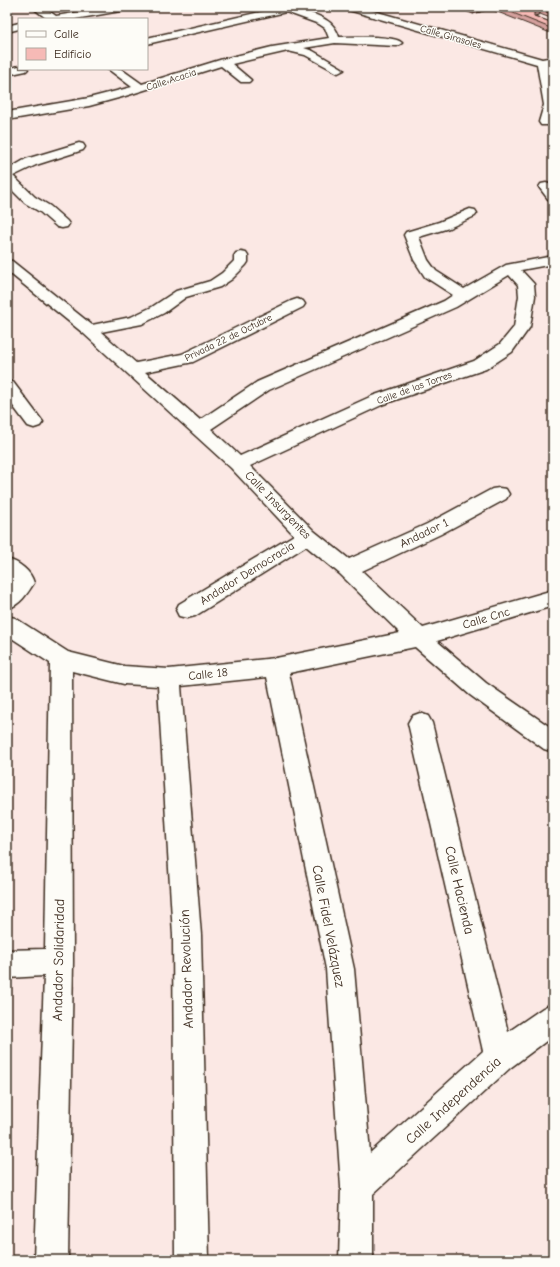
<svg xmlns="http://www.w3.org/2000/svg" width="560" height="1267" font-family="'Comic Neue',sans-serif">
  <style>
    .lines { fill: none; stroke-linecap: round; stroke-linejoin: round }
    .street-casing { stroke: #3b2a1e; stroke-width: 3 }
    .secondary-casing { stroke: #3b2a1e; stroke-width: 3 }
    .street { fill: #fdfcf7; fill-rule: evenodd }
    .secondary { fill: #fdfcf7; fill-rule: evenodd }
    .wall { fill: #d4a09d; stroke: #3b2a1e }
    .shaded-wall { fill: #ac827f; stroke: #3b2a1e }
    .building { fill: #f6bab6; stroke: #3b2a1e }
    .labels { text-anchor: middle; stroke-width: 3; stroke-linejoin: round; paint-order: stroke }
    .far-street-label { font-size: 10px; fill: #3b2a1e; stroke: #fdfcf7 }
    .street-label { font-size: 12px; fill: #3b2a1e; stroke: #fdfcf7 }
    .near-street-label { font-size: 14px; fill: #3b2a1e; stroke: #fdfcf7 }
  </style>
  <rect width="100%" height="100%" fill="#fbe8e4"/>
  <filter id="ink" filterUnits="userSpaceOnUse"><feTurbulence type="fractalNoise" baseFrequency=".025" numOctaves="2"/><feDisplacementMap in="SourceGraphic" scale="8" xChannelSelector="R" yChannelSelector="G"/><feConvolveMatrix kernelMatrix="1 2 1 2 8 2 1 2 1" color-interpolation-filters="sRGB"/></filter>
  <g filter="url(#ink)">
    <g class="lines">
      <g class="street-casing">
        <path id="street" d="M 32,7 L 43,7 L 56,16 L 109,7 L 131,7 L 126,10 L 75,19 L 47,19 Z
          M 282,7 L 309,7 L 308,9 L 300,10 C 317,15 334,19 339,37 C 351,37 396,35 402,43 L 397,46 L 335,43 L 304,48 L 313,51 L 342,68 L 344,70 L 338,73 L 305,55 L 288,51 L 232,64 L 251,80 L 249,82 L 241,82 L 221,66 L 122,97 L 89,106 L 7,120 L 7,112 L 89,98 L 132,87 L 108,69 L 121,69 L 142,84 L 223,59 L 272,47 L 329,38 L 325,28 L 319,24 L 286,12 L 147,44 L 147,38 Z
          M 344,7 L 360,7 L 542,59 L 553,57 L 553,63 L 548,64 C 551,80 559,111 549,125 L 541,125 L 539,122 L 544,105 L 537,64 L 345,9 Z
          M 19,23 L 19,29 L 7,32 L 7,26 Z
          M 19,66 L 19,69 L 28,69 L 26,71 L 7,75 L 7,69 Z
          M 7,174 L 12,175 L 35,197 L 50,206 L 67,221 L 69,224 L 67,227 L 62,228 L 57,227 L 40,212 L 25,203 L 7,185 Z
          M 546,183 C 555,185 553,192 553,200 L 548,199 L 539,187 L 541,184 Z
          M 470,209 L 475,210 L 477,213 L 475,216 L 449,228 L 419,237 L 428,260 L 436,271 L 464,289 L 506,265 L 553,256 L 553,264 L 521,270 L 534,284 L 535,296 L 530,327 L 512,352 L 486,369 L 384,404 L 250,466 L 314,531 L 349,559 L 427,524 L 492,489 L 499,488 L 506,489 L 509,494 L 506,499 L 441,534 L 362,571 L 423,628 L 553,590 L 553,606 L 437,641 L 486,683 L 553,729 L 553,752 L 544,749 L 470,695 L 415,647 L 289,673 L 354,969 L 370,1153 L 483,1051 L 408,723 L 412,716 L 420,713 L 428,716 L 432,723 L 508,1032 L 543,1008 L 553,1003 L 553,1036 L 510,1068 L 373,1194 L 373,1260 L 339,1260 L 341,1187 L 326,969 L 267,677 L 181,686 L 201,935 L 209,1260 L 175,1260 L 173,935 L 158,686 L 124,684 L 72,671 L 73,962 L 68,1260 L 34,1260 L 44,976 L 7,978 L 7,950 L 45,949 L 50,663 L 7,635 L 7,616 L 15,618 L 68,652 L 124,666 L 169,669 L 276,658 L 400,633 L 340,574 L 306,546 L 195,616 L 187,618 L 179,616 L 176,610 L 179,604 L 294,535 L 231,468 L 83,333 L 7,271 L 7,260 L 12,261 L 92,325 L 131,317 L 152,307 L 176,291 L 210,281 L 222,273 L 234,261 L 234,256 L 236,253 L 241,252 L 246,253 L 248,256 L 248,262 L 246,265 L 232,279 L 220,287 L 186,297 L 164,313 L 142,324 L 101,332 L 136,363 L 182,354 L 291,301 L 297,299 L 303,301 L 305,304 L 303,307 L 193,362 L 145,372 L 200,420 L 257,382 L 444,301 L 453,295 L 425,277 L 414,260 L 404,235 L 406,232 L 439,222 ZM 509,275 L 518,285 L 519,296 L 514,327 L 500,344 L 474,361 L 372,396 L 240,456 L 211,429 L 269,390 L 456,307 Z
          M 7,381 L 13,382 L 43,422 L 40,426 L 34,428 L 28,426 L 7,398 Z
          M 7,559 C 19,562 31,571 34,583 C 27,594 20,605 7,609 L 7,588 L 12,583 L 7,577 Z"/>
      </g>
      <g class="secondary-casing">
        <path id="secondary" d="M 79,143 L 83,144 L 85,147 L 83,150 L 36,165 L 7,179 L 7,170 L 26,159 Z"/>
      </g>
      <use href="#street" class="street"/>
      <use href="#secondary" class="secondary"/>
    </g>
    <path class="wall" d="M 455,7 L 553,7 L 553,19 L 540,14 L 535,16 L 553,23 L 553,34 L 490,9 L 473,14 Z"/>
    <path class="shaded-wall" d="M 481,7 L 490,7 L 490,9 L 473,14 L 474,9 Z
      M 540,9 L 540,14 L 533,17 L 534,12 Z"/>
    <path class="building" d="M 468,7 L 481,7 L 474,9 Z
      M 498,7 L 553,7 L 553,14 L 540,9 L 534,12 L 534,16 L 553,23 L 553,29 Z"/>
  </g>
  <g class="labels">
    <g class="far-street-label">
      <text transform="translate(451 36) rotate(16)" y="4">Calle Girasoles</text>
      <text transform="translate(171 79) rotate(-18)" y="4">Calle Acacia</text>
      <text transform="translate(228 337) rotate(-26)" y="4">Privada 22 de Octubre</text>
      <text transform="translate(414 387) rotate(-20)" y="4">Calle de las Torres</text>
    </g>
    <g class="street-label">
      <text transform="translate(278 505) rotate(46)" y="4">Calle Insurgentes</text>
      <text transform="translate(424 533) rotate(-26)" y="4">Andador 1</text>
      <text transform="translate(247 573) rotate(-32)" y="4">Andador Democracia</text>
      <text transform="translate(486 618) rotate(-17)" y="4">Calle Cnc</text>
      <text transform="translate(208 674) rotate(-6)" y="4">Calle 18</text>
    </g>
    <g class="near-street-label">
      <text transform="translate(460 890) rotate(77)" y="5">Calle Hacienda</text>
      <text transform="translate(329 926) rotate(79)" y="5">Calle Fidel Velázquez</text>
      <text transform="translate(58 960) rotate(-89)" y="5">Andador Solidaridad</text>
      <text transform="translate(186 969) rotate(-92)" y="5">Andador Revolución</text>
      <text transform="translate(453 1100) rotate(-42)" y="5">Calle Independencia</text>
    </g>
  </g>
  <rect width="560" height="1267" fill="none" stroke="#fdfcf7" stroke-width="24"/>
  <rect x="12" y="12" width="536" height="1243" fill="none" stroke="#3b2a1e" stroke-width="1.5" filter="url(#ink)"/>
  <rect x="18" y="18" width="130" height="52" fill="#fdfcf7" stroke="#afa8a0"/>
  <rect x="26" y="31" width="20" height="6" fill="#fdfcf7" stroke="#afa8a0"/>
  <text x="54" y="38" font-size="12" fill="#3b2a1e">Calle</text>
  <rect x="26" y="48" width="20" height="12" fill="#f6bab6" stroke="#afa8a0"/>
  <text x="54" y="58" font-size="12" fill="#3b2a1e">Edificio</text>
</svg>
